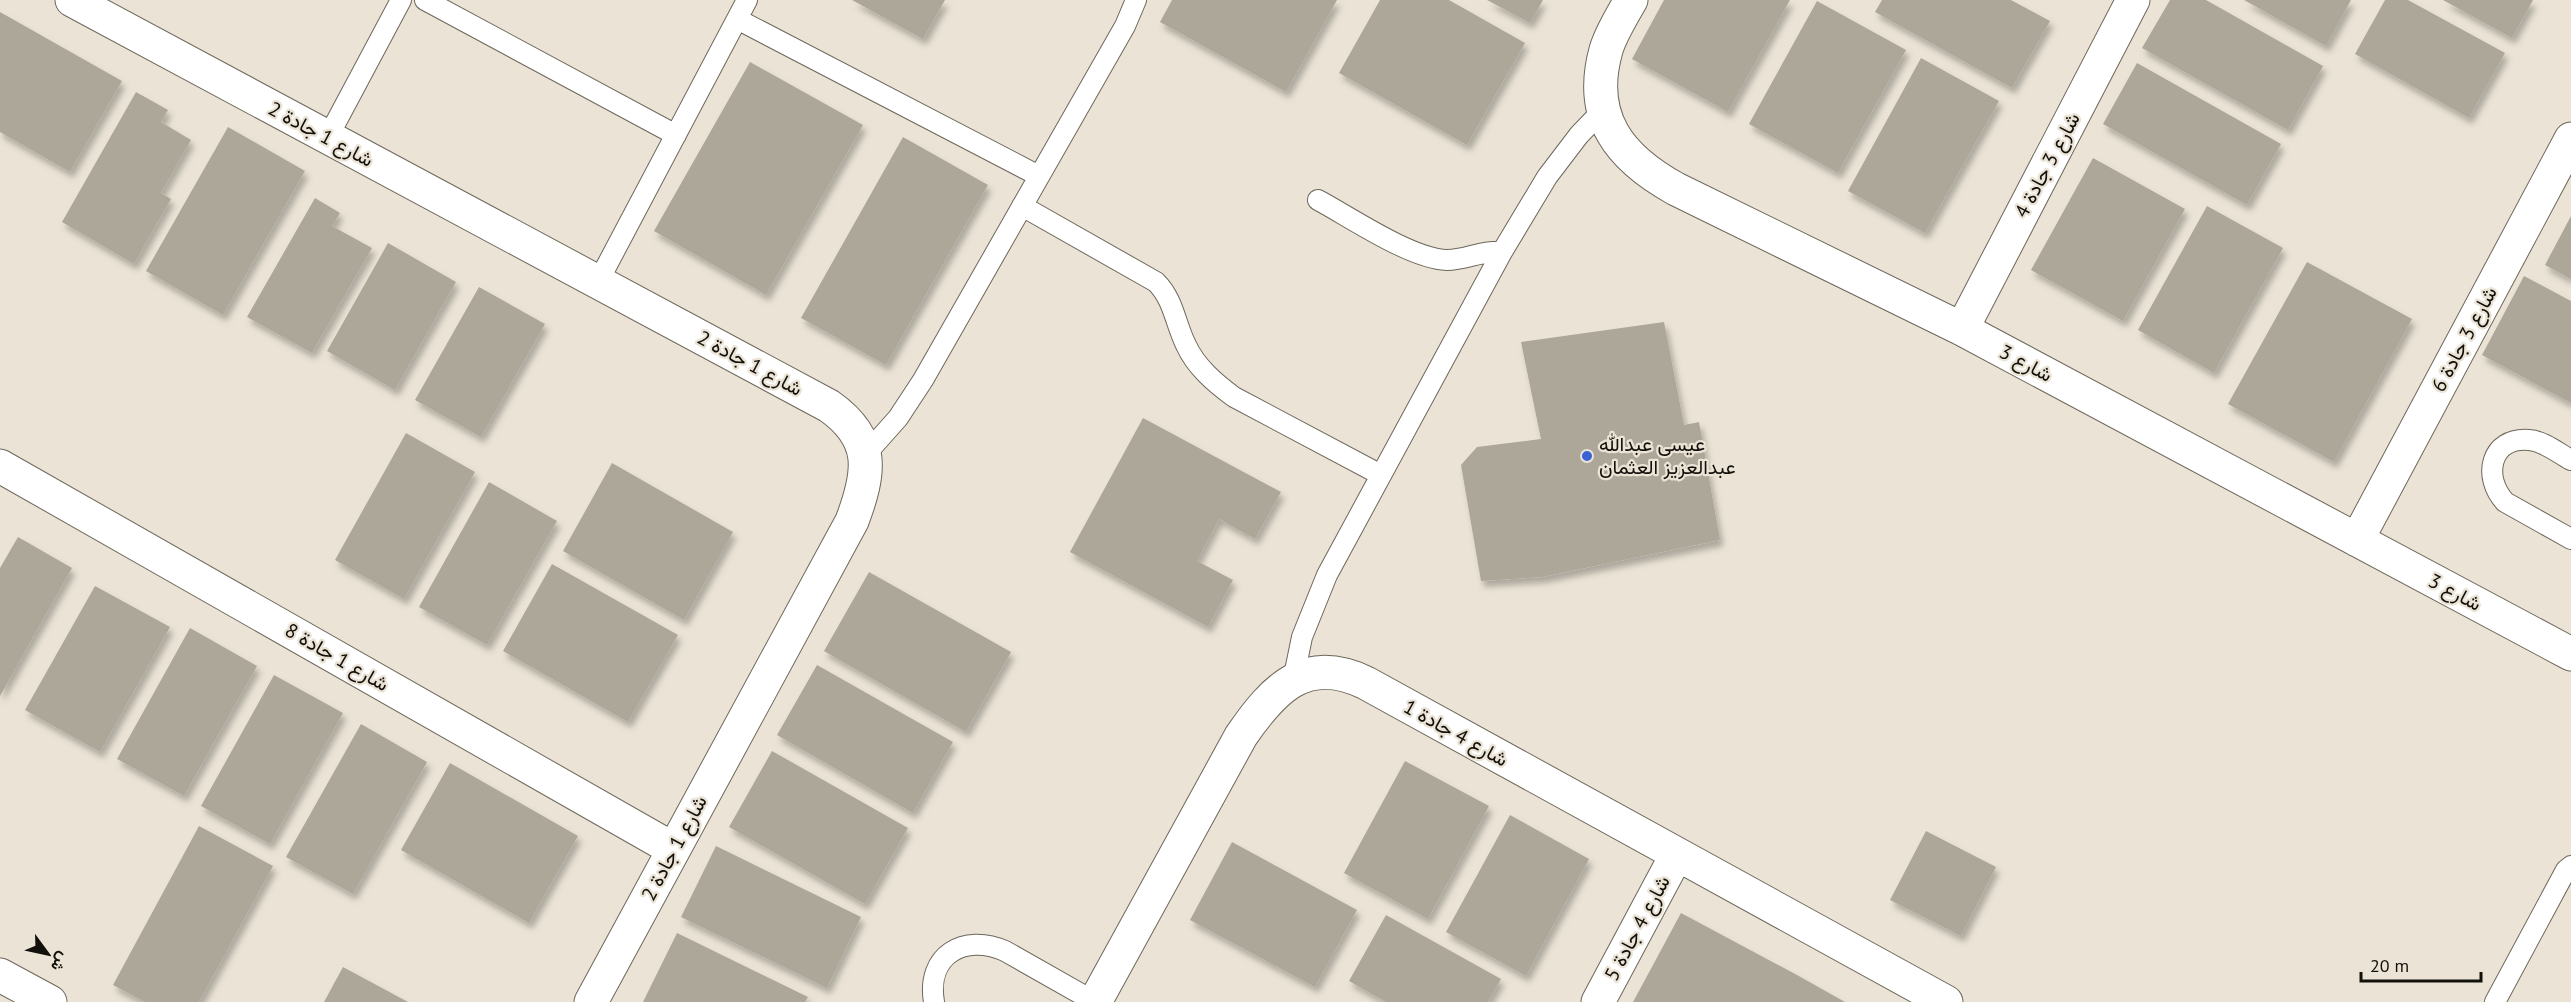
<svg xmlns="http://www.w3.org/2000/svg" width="2571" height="1002" font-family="'PT Sans',Vazirmatn,sans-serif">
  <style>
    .building { fill: #ada799; filter: url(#shadow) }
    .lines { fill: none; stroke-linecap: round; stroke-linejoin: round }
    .service-casing { stroke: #6d675a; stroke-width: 22 }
    .minor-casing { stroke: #6d675a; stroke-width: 35 }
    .service { stroke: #fff; stroke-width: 20 }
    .minor { stroke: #fff; stroke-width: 33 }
    .poi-dot { fill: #3a62d3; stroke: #ebe4d6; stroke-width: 2 }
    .labels { text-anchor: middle; stroke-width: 4.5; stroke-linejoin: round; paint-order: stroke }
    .street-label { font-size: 20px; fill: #12100b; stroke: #ebe4d6 }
    .poi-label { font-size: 20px; fill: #12100b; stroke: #ebe4d6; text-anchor: start }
  </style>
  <defs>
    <filter id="shadow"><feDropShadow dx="3.5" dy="6" stdDeviation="3" flood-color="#0004"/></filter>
  </defs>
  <rect width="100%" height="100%" fill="#ebe4d6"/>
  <path class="building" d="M 852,0 L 945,0 L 923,39 Z
    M 1172,0 L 1337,0 L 1286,92 L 1160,22 Z
    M 1380,0 L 1449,0 L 1525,43 L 1467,145 L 1339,73 Z
    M 1487,0 L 1543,0 L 1530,23 Z
    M 1664,0 L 1790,0 L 1728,112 L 1632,59 Z
    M 1882,0 L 2011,0 L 2050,21 L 2012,88 L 1875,12 Z
    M 2170,0 L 2206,0 L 2323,66 L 2288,130 L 2142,48 Z
    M 2244,0 L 2351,0 L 2326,46 Z
    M 2385,0 L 2408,0 L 2505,53 L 2469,118 L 2355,54 Z
    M 2443,0 L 2533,0 L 2512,38 Z
    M 1817,1 L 1906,50 L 1838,173 L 1749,124 Z
    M 0,12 L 122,81 L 70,172 L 0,132 Z
    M 1921,58 L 1999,101 L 1925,233 L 1848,191 Z
    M 750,62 L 863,125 L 766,295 L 654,231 Z
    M 2137,63 L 2281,144 L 2247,205 L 2103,124 Z
    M 136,92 L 168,110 L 161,122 L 191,140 L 161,193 L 171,199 L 134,264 L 62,222 Z
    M 228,127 L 305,171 L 223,315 L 146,271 Z
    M 903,137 L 988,185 L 886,365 L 801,318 Z
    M 2093,158 L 2185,209 L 2123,321 L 2031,270 Z
    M 315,198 L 340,213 L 332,226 L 372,248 L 312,353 L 247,317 Z
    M 2207,206 L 2283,248 L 2214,373 L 2138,330 Z
    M 2571,216 L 2571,279 L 2545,265 Z
    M 388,243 L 456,282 L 395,390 L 327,351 Z
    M 2307,262 L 2412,319 L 2334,462 L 2228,404 Z
    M 2524,276 L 2571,301 L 2571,403 L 2482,355 Z
    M 479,287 L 545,324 L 481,437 L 415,400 Z
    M 1664,322 L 1684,425 L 1699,422 L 1720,540 L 1542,577 L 1481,581 L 1461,465 L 1477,447 L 1541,439 L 1521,342 Z
    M 1143,418 L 1281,492 L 1255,539 L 1219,519 L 1197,561 L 1233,580 L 1208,627 L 1070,552 Z
    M 406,433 L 475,472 L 404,599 L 335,560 Z
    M 612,463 L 733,532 L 684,620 L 563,551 Z
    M 489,482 L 557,521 L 487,645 L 419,607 Z
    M 18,537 L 72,568 L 0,696 L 0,568 Z
    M 552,564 L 678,635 L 628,722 L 503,651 Z
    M 869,572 L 1011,652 L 966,732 L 824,651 Z
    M 95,586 L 170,627 L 100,752 L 25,710 Z
    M 190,628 L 257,666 L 184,796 L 117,759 Z
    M 817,665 L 953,742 L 913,813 L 777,735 Z
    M 274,675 L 343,713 L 270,844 L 201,806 Z
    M 361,724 L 427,762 L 353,894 L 286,857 Z
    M 772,751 L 908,828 L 865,904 L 729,827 Z
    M 1405,761 L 1489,806 L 1428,919 L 1344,873 Z
    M 450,763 L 578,836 L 529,923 L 401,850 Z
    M 1510,815 L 1589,859 L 1526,976 L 1446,932 Z
    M 199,826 L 273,866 L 199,1002 L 145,1002 L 113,985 Z
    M 1926,831 L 1996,867 L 1961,936 L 1890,900 Z
    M 1232,842 L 1357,910 L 1315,987 L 1190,920 Z
    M 716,846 L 861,917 L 827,988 L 681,917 Z
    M 1681,913 L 1797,975 L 1845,1002 L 1633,1002 Z
    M 1386,915 L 1501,979 L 1488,1002 L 1386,1002 L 1349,981 Z
    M 677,933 L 808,997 L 805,1002 L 643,1002 Z
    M 343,967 L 408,1002 L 324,1002 Z"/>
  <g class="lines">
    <g class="service-casing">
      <path id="service" d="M 425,0 L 676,135
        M 737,19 L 1039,176
        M 328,137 L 401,0
        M 1318,200 C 1350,217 1411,259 1447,260 C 1466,260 1482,250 1502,252
        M 1022,206 L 1156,282 C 1174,300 1175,323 1186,345 C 1196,367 1215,383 1234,397 L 1381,475
        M 598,282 L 747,0
        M 865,455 L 898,418 L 923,380 L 1125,26 L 1136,0
        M 2571,460 C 2558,453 2544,441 2529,440 C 2490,437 2482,477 2505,502 L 2571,539
        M 1293,681 L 1302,637 L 1327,575 L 1502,252 L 1547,177 L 1579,135 L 1605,108
        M 934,1002 C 926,955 964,933 1005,951 L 1095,1002
        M 2495,1002 L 2566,870 L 2571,866"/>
    </g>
    <g class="minor-casing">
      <path id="minor" d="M 72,0 L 829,406 C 876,439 870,473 852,521 L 591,1002
        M 1631,0 C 1622,16 1611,33 1606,50 C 1587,118 1620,158 1676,189 L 1962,329 L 2571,654
        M 1962,329 L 2133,0
        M 0,466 L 673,849
        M 2357,540 L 2571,139
        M 0,975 L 50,1002
        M 1095,1002 L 1241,736 C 1274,688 1306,654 1366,683 L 1946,1002
        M 1598,1002 L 1677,854"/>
    </g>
    <use href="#service" class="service"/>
    <use href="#minor" class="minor"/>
  </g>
  <circle class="poi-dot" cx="1587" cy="456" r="6"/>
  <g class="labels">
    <g class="street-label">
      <text transform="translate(321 134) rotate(28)" y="7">شارع 1 جادة 2</text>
      <text transform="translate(2047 165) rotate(-62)" y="7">شارع 3 جادة 4</text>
      <text transform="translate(2464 339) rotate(-62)" y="7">شارع 3 جادة 6</text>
      <text transform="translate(750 363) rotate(28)" y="7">شارع 1 جادة 2</text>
      <text transform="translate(2026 363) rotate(28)" y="7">شارع 3</text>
      <text transform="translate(2455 592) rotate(28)" y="7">شارع 3</text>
      <text transform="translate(337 657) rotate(30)" y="7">شارع 1 جادة 8</text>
      <text transform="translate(1456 733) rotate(29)" y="7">شارع 4 جادة 1</text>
      <text transform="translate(674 848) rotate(-62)" y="7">شارع 1 جادة 2</text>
      <text transform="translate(1637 928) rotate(-62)" y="7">شارع 4 جادة 5</text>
    </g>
    <g class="poi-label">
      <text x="1599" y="451">عيسى عبدالله<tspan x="1599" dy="23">عبدالعزيز العثمان</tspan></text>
    </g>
  </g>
  <g transform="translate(48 954) rotate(123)" stroke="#ebe4d6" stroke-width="4.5" paint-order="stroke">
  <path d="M0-4.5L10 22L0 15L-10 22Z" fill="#12100b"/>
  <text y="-9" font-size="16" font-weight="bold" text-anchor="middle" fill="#12100b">ش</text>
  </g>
  <path d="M2361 972v9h120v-9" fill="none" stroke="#12100b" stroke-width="3"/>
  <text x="2370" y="972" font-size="18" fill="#12100b" stroke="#ebe4d6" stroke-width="4.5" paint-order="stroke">20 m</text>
</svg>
